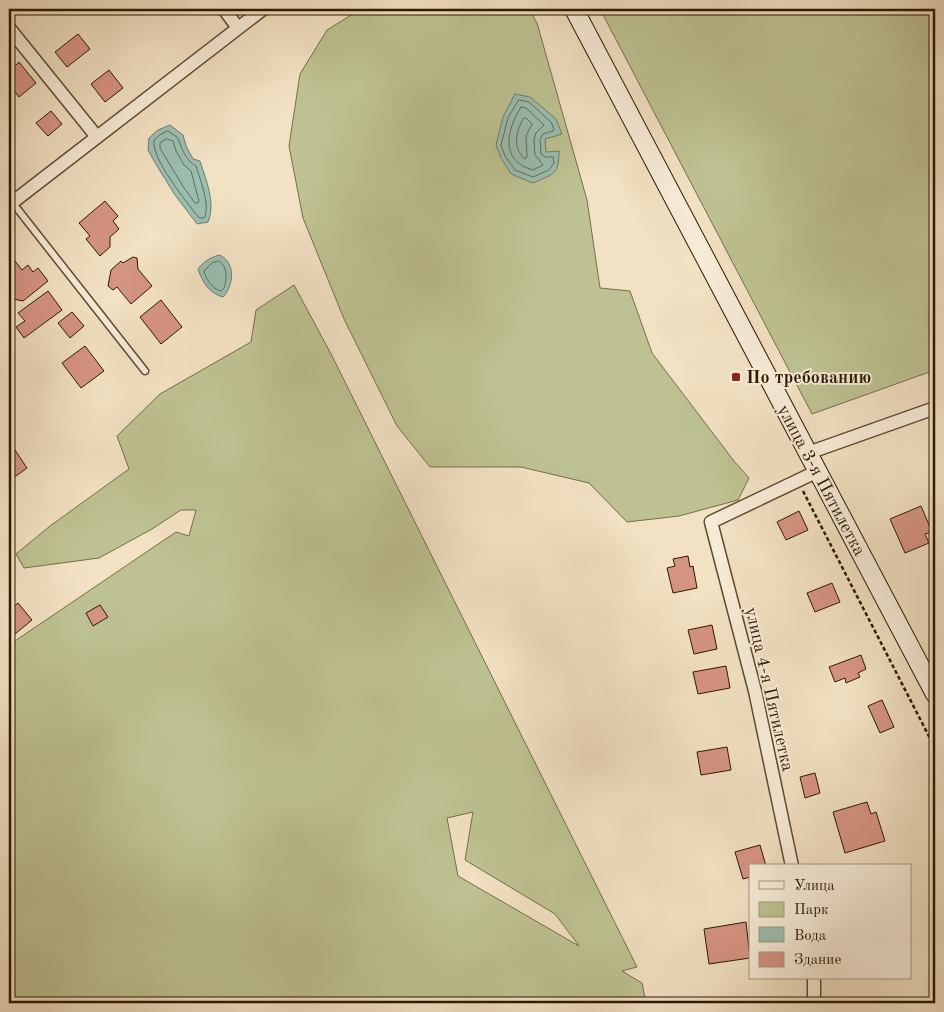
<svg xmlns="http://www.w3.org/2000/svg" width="944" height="1012" font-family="'Old Standard TT',serif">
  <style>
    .green { fill: #bec292; stroke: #746e49; fill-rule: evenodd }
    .water { fill: #9bbeb1; stroke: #6e7c6a }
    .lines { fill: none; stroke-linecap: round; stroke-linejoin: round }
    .shore { stroke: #636c58; stroke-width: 1 }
    .building { fill: #d69483; stroke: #2b1900 }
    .service-casing { stroke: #5d4b31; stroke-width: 9 }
    .minor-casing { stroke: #5d4b31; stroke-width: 15 }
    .secondary-casing { stroke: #2b1900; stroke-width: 20 }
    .path { stroke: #2b1900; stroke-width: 2.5; stroke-dasharray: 4 2.5; stroke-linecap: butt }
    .service { stroke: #f7ecd8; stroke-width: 6 }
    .minor { stroke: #f7ecd8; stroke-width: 12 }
    .secondary { stroke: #f7ecd8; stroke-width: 18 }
    .poi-dot { fill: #8f2418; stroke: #f7ecd8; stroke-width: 2 }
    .labels { text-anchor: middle; stroke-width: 4; stroke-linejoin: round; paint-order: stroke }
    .poi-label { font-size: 18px; font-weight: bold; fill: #2b1900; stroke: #f7ecd8; text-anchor: start }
    .street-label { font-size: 18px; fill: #2b1900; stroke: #f7ecd8 }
  </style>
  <rect width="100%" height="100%" fill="#f2e1c3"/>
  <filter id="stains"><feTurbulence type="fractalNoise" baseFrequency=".004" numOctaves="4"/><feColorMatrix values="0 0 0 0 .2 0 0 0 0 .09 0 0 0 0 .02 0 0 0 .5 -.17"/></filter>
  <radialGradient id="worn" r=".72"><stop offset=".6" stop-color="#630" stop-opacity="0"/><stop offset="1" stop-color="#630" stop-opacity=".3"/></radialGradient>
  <path class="green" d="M 361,9 L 529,9 L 537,23 L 587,200 L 600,288 L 630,291 L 652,353 L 734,461 L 749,478 L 738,500 L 679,516 L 627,522 L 589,483 L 521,467 L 430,467 L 397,426 L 344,319 L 303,218 L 289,146 L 300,74 L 327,30 Z
    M 600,9 L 935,9 L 935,370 L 812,414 Z
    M 294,285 L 331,354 L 637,967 L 622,971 L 642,983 L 646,1003 L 9,1003 L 9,645 L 176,532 L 189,536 L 196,510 L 181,510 L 152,529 L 99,558 L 24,568 L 16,554 L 50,526 L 129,469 L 117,436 L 160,394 L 251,342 L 256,310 ZM 473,812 L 465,860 L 555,914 L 579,946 L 458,876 L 447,818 Z"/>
  <path class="water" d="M 515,94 L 530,97 L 556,119 L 562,134 L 545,139 L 546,152 L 559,151 C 559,175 553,174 533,183 L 511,174 L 501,158 L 496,145 L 503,117 Z
    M 170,125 L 183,135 L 186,146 L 193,159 L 200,161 C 206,180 216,203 208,222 L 197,224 L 175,195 L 157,166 L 148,150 L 149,138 L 158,130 Z
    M 219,255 C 236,261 234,286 223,297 C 209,293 203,283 198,269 C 204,261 210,258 219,255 Z"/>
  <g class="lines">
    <path class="shore" d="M 519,100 L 529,102 L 551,122 L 554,129 L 553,131 L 543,134 L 540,139 L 541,154 L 545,157 L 553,157 L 554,163 L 549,170 L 533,177 L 515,170 L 505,156 L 501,145 L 508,118 Z
      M 521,107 L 526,108 L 544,125 L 536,133 L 534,140 L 535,155 L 543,165 L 533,170 C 500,161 506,131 521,107 Z
      M 526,118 L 532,124 L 526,136 L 527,156 L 525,159 C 512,148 516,132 523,119 Z
      M 168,131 L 178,138 C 182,149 186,161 196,166 C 200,179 211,207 204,218 L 199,218 C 187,202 151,159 154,140 L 160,135 Z
      M 167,139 L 173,141 L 176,151 L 184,165 L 191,171 L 199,201 L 198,203 L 195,203 L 184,188 L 160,148 L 160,143 Z
      M 219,261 C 228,267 227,278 224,288 L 221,291 C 212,289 206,279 204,271 L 212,263 Z"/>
  </g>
  <path class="building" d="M 78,34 L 90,49 L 67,67 L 55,52 Z
    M 9,59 L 15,66 L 19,62 L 36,83 L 19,97 L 9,84 Z
    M 109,70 L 123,88 L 105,102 L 91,84 Z
    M 51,111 L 62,124 L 48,136 L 36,123 Z
    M 105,201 L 118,216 L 113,221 L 119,229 L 110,237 L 110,247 L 100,256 L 86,239 L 90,236 L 79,223 Z
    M 133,257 L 137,258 L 138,269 L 152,286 L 131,304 L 117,287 L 113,290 L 108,286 L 111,270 L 121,261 L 123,263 Z
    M 15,261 L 22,270 L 28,265 L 33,272 L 38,268 L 48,281 L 23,301 L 13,299 L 9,293 L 9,266 Z
    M 48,291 L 62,310 L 24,338 L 16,327 L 25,321 L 18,313 Z
    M 161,300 L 182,327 L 161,344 L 140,317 Z
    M 72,312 L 84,326 L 70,338 L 58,323 Z
    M 85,346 L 104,371 L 81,388 L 62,363 Z
    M 9,441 L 27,468 L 9,481 Z
    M 921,506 L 932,532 L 925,534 L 929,543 L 905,553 L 890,519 Z
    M 799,511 L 808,530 L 786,540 L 777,522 Z
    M 688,556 L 690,567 L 693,566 L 697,588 L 673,593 L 667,568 L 675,566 L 673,559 Z
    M 832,583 L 840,602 L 815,612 L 807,593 Z
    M 18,603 L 32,620 L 9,639 L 9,611 Z
    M 100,605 L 108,617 L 93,626 L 86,613 Z
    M 712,625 L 717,649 L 694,654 L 688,630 Z
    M 861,655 L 866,669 L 858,673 L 860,677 L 846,683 L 845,678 L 835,682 L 829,667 Z
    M 726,666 L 730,688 L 698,694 L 693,672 Z
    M 882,700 L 894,727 L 880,733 L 868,706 Z
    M 727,747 L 731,770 L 701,775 L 697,752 Z
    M 815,773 L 820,793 L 805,798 L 800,777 Z
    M 867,802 L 871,814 L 876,812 L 885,841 L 845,853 L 833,812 Z
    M 760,845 L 766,866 L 750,866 L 750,877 L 743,879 L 735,852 Z
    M 746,922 L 750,958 L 709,964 L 704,929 Z"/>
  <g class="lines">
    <g class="service-casing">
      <path id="service" d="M 12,202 L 145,371"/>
    </g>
    <g class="minor-casing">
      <path id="minor" d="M 224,9 L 238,28
        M 9,28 L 97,137
        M 9,205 L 263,9
        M 808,453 L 935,408
        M 792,866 L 755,691 L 711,522 L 818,471
        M 814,1003 L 814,978"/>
    </g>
    <g class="secondary-casing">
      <path id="secondary" d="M 574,9 L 935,694"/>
    </g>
    <path class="path" d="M 803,491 L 935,748"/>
    <use href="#service" class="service"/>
    <use href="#minor" class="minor"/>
    <use href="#secondary" class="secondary"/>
  </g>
  <rect class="poi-dot" x="731" y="372" width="10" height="10" rx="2.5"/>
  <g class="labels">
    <g class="poi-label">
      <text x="746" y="383">По требованию</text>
    </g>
    <g class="street-label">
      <text transform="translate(822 480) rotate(62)" y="6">улица 3-я Пятилетка</text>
      <text transform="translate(770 689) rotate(77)" y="6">улица 4-я Пятилетка</text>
    </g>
  </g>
  <rect width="944" height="1012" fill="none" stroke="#f2e1c3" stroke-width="30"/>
  <rect x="10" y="10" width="924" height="992" fill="none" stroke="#2b1900" stroke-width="2.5"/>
  <rect x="15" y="15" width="914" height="982" fill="none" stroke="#2b1900"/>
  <rect x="749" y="864" width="162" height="115" fill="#f7ecd8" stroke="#a59882"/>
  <rect x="759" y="881" width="25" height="8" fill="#f7ecd8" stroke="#a59882"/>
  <text x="794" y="890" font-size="15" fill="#2b1900">Улица</text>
  <rect x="759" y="902" width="25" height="15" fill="#bec292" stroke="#a59882"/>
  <text x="794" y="914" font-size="15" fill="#2b1900">Парк</text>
  <rect x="759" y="927" width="25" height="15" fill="#9bbeb1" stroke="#a59882"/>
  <text x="794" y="940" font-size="15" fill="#2b1900">Вода</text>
  <rect x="759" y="952" width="25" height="15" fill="#d69483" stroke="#a59882"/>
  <text x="794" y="964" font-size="15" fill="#2b1900">Здание</text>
  <rect width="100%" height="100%" filter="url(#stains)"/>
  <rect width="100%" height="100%" fill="url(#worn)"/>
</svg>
